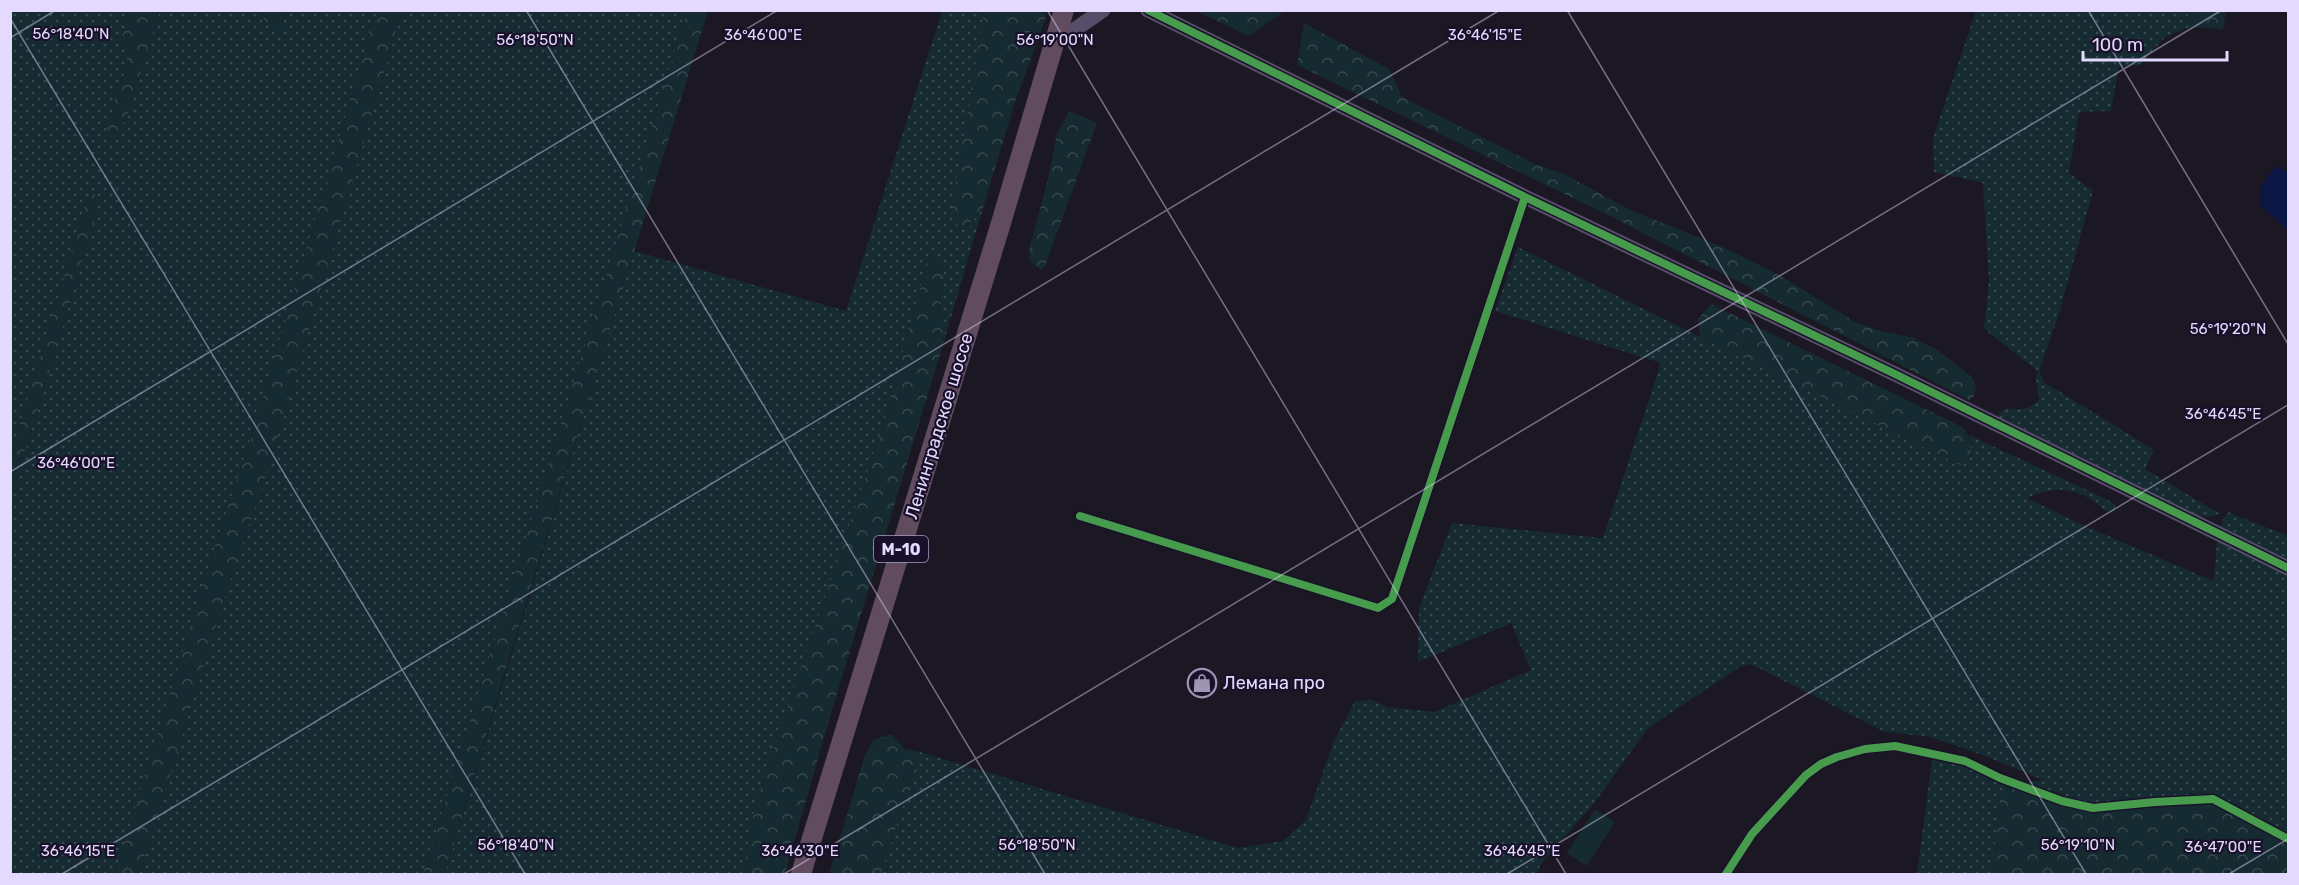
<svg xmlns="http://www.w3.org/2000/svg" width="2299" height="885" font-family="Rubik,sans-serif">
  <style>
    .grass { fill: url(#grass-dots) }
    .forest { fill: url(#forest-crowns) }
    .garden { fill: #152b31 }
    .water { fill: #0c1644 }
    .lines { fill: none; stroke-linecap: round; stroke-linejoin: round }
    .street { stroke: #514b64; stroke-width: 10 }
    .secondary { stroke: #564e69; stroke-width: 15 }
    .highway { stroke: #604b5f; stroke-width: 20 }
    .cycleway-casing { stroke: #191129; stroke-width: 11 }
    .cycleway { stroke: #469c4c; stroke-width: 8 }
    .ticks { fill: none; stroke: #e4d9ff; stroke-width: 1.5; stroke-opacity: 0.45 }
    .labels { text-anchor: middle; stroke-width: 4.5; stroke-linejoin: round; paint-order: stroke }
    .shield { fill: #191129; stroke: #a79dbf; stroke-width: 1.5 }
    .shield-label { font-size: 16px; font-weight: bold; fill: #e4d9ff }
    .street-label { font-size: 18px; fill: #e4d9ff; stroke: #191129 }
    .poi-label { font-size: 18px; fill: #e4d9ff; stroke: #191129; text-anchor: start }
    .ticks-label { font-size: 15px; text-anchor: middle; fill: #e4d9ff; stroke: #191129; stroke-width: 4.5; stroke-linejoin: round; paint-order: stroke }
  </style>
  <defs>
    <pattern id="grass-dots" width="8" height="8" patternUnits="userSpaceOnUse" patternTransform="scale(1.5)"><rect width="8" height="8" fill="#152b31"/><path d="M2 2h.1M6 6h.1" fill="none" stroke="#374950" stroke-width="1.8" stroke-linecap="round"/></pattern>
    <pattern id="forest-crowns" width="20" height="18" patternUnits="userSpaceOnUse" patternTransform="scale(1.5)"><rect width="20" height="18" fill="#152b31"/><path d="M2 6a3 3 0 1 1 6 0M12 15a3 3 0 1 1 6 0" fill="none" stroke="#374950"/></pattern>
  </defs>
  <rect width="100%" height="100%" fill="#1b1723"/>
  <path class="grass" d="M 11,11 L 130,11 L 121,41 L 128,49 L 125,73 L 117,86 L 110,123 L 105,137 L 128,113 L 160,11 L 263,11 L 264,22 L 283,22 L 285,11 L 379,11 L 370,26 L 365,50 L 250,440 L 213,552 L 115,874 L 10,874 L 11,498 L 97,213 L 87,197 L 44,346 L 28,392 L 11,459 Z
    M 402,11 L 687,11 L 423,874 L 139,874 L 237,559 L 267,473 Z
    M 942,11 L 984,11 L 958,226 L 969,226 L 983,208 L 942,348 L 946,324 C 932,304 942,298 944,278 C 945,273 941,265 940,259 L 929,255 L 883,425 L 755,805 L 743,874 L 445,874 L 634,251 L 846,311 Z
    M 1976,11 L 2187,11 L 2190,27 L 2165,37 L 2140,65 L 2119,66 L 2111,111 L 2079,112 L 2069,173 L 2093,191 L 2058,317 L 2039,371 L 2044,382 L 2154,450 L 2145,469 L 2220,514 L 2210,517 L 2199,516 L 2001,420 L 1998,414 L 2006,408 C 2019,410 2030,410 2039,399 L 2036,379 L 2038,371 L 1984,329 L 1989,280 L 1983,183 L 1934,172 L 1933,138 Z
    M 1518,247 L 1960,465 L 1972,445 L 1969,435 L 2104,498 L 2115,504 L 2115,511 L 2106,511 C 2081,489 2059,483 2027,498 L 2087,527 L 2213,581 C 2218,557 2213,532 2228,512 L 2288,536 L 2288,839 L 2125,806 L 2000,802 L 1992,874 L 1917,874 L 1933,753 L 2020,783 L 2043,780 L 1980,754 L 1931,737 L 1885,732 L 1751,664 L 1741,666 L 1648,728 L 1595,802 L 1540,865 L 1538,874 L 881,874 L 917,762 L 917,751 L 1238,848 L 1283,841 L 1306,820 L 1334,741 L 1355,701 L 1372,700 L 1387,707 L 1434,712 L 1531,670 L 1511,623 L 1418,662 L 1419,608 L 1452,523 L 1603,538 L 1661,363 L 1495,311 Z"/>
  <path class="forest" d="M 1281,10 L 1283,12 L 1249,36 L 1196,11 Z
    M 130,11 L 160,11 L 128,113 L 117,135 L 104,137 L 110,123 L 117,86 L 125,73 L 128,49 L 121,41 Z
    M 263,11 L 285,11 L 280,29 L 272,30 L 264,22 Z
    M 379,11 L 402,11 L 267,473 L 237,559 L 139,874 L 115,874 L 213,552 L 250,440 L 365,50 L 370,26 Z
    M 687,11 L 708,11 L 505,672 L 445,874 L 423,874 Z
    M 984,11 L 1045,11 L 1046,17 L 1015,102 L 983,208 L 969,225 L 958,227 L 951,213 Z
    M 2187,11 L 2226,11 L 2223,29 L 2190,27 Z
    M 1304,23 L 1389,69 L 1402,97 L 1533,163 L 1566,175 L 1630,210 L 1725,248 L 1777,274 L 1857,323 L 1881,331 L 1911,337 L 1936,349 L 1972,377 L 1976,385 L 1974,396 L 1969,400 L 1612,217 L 1297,65 Z
    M 1069,111 L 1097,123 L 1045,266 L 1041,270 L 1030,261 L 1029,250 L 1048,179 L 1057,134 Z
    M 95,194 L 97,213 L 11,498 L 11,459 L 28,392 L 44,346 L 87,197 Z
    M 929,255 L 940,259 C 941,265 945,273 944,278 C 942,298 931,304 946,324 L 942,348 L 831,713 L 785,874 L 743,874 L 755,805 L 883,425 Z
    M 1711,304 L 1962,427 C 1973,439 1976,456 1960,465 L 1700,337 L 1698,319 Z
    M 892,734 L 904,749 L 917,751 L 917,762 L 881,874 L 829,874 L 864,758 L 873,740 Z
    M 2020,783 L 2093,808 L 2213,799 L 2288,839 L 2288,874 L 1992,874 L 2000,802 L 2007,790 Z"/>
  <path class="garden" d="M 1595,809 L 1615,822 L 1587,866 L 1567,853 Z"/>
  <path class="water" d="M 2275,166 L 2288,172 L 2288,229 L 2284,227 L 2260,205 L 2261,187 Z"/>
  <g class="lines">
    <path class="street" d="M 1080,516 L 1378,608 L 1392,599 L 1525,197
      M 1726,874 L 1752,834 L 1806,775 L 1821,764 L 1837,757 L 1865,749 L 1895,746 L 1965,761 L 2000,778 L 2062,801 L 2093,808 L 2155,802 L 2213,799 L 2288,839"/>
    <path class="secondary" d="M 1148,10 L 1525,197 L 1895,374 L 2288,568
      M 1070,33 L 1103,10"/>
    <path class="highway" d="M 801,874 L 1001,223 L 1064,10"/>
    <g class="cycleway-casing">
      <path id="cycleway" d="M 1148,10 L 1525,197 L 1895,374 L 2288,568
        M 1080,516 L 1378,608 L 1392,599 L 1525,197
        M 1726,874 L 1752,834 L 1806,775 L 1821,764 L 1837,757 L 1865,749 L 1895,746 L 1965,761 L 2000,778 L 2062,801 L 2093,808 L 2155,802 L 2213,799 L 2288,839"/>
    </g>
    <use href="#cycleway" class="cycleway"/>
  </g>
  <path class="ticks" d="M 526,10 L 1045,874M 1047,10 L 1566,874M 1567,10 L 2086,874M 2088,10 L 2288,344M 10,18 L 525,874M 10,38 L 56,10M 10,472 L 778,10M 62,874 L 1500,10M 784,874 L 2222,10M 1507,874 L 2288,405M 2229,874 L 2288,839"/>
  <defs>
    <g id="shop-ring" transform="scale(1.5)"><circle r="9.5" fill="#191129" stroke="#9e95b2" stroke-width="1.5"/><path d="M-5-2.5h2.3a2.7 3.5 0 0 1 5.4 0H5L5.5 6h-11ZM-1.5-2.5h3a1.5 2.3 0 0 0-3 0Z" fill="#9e95b2"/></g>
  </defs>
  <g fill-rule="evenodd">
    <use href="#shop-ring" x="1202" y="683"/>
  </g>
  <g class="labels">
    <rect class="shield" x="874" y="536" width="54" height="26" rx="4.5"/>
    <g class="shield-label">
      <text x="901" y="555">М-10</text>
    </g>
    <g class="street-label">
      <text transform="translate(939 426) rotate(-73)" y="6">Ленинградское шоссе</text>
    </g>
    <g class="poi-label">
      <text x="1223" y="689">Лемана про</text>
    </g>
  </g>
  <g class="ticks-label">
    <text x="71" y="39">56°18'40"N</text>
    <text x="763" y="40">36°46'00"E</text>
    <text x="1485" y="40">36°46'15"E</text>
    <text x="535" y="45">56°18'50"N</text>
    <text x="1055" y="45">56°19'00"N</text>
    <text x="2228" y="334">56°19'20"N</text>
    <text x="2223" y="419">36°46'45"E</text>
    <text x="76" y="468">36°46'00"E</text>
    <text x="516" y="850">56°18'40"N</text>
    <text x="1037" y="850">56°18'50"N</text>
    <text x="2078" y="850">56°19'10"N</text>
    <text x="2223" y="852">36°47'00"E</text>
    <text x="78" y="856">36°46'15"E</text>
    <text x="800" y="856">36°46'30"E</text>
    <text x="1522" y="856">36°46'45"E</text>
  </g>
  <rect width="2299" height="885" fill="none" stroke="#e4d9ff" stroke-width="24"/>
  <path d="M2083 51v9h144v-9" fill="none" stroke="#e4d9ff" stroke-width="3"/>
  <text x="2092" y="51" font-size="18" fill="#e4d9ff" stroke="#191129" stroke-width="4.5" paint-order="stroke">100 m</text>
</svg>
